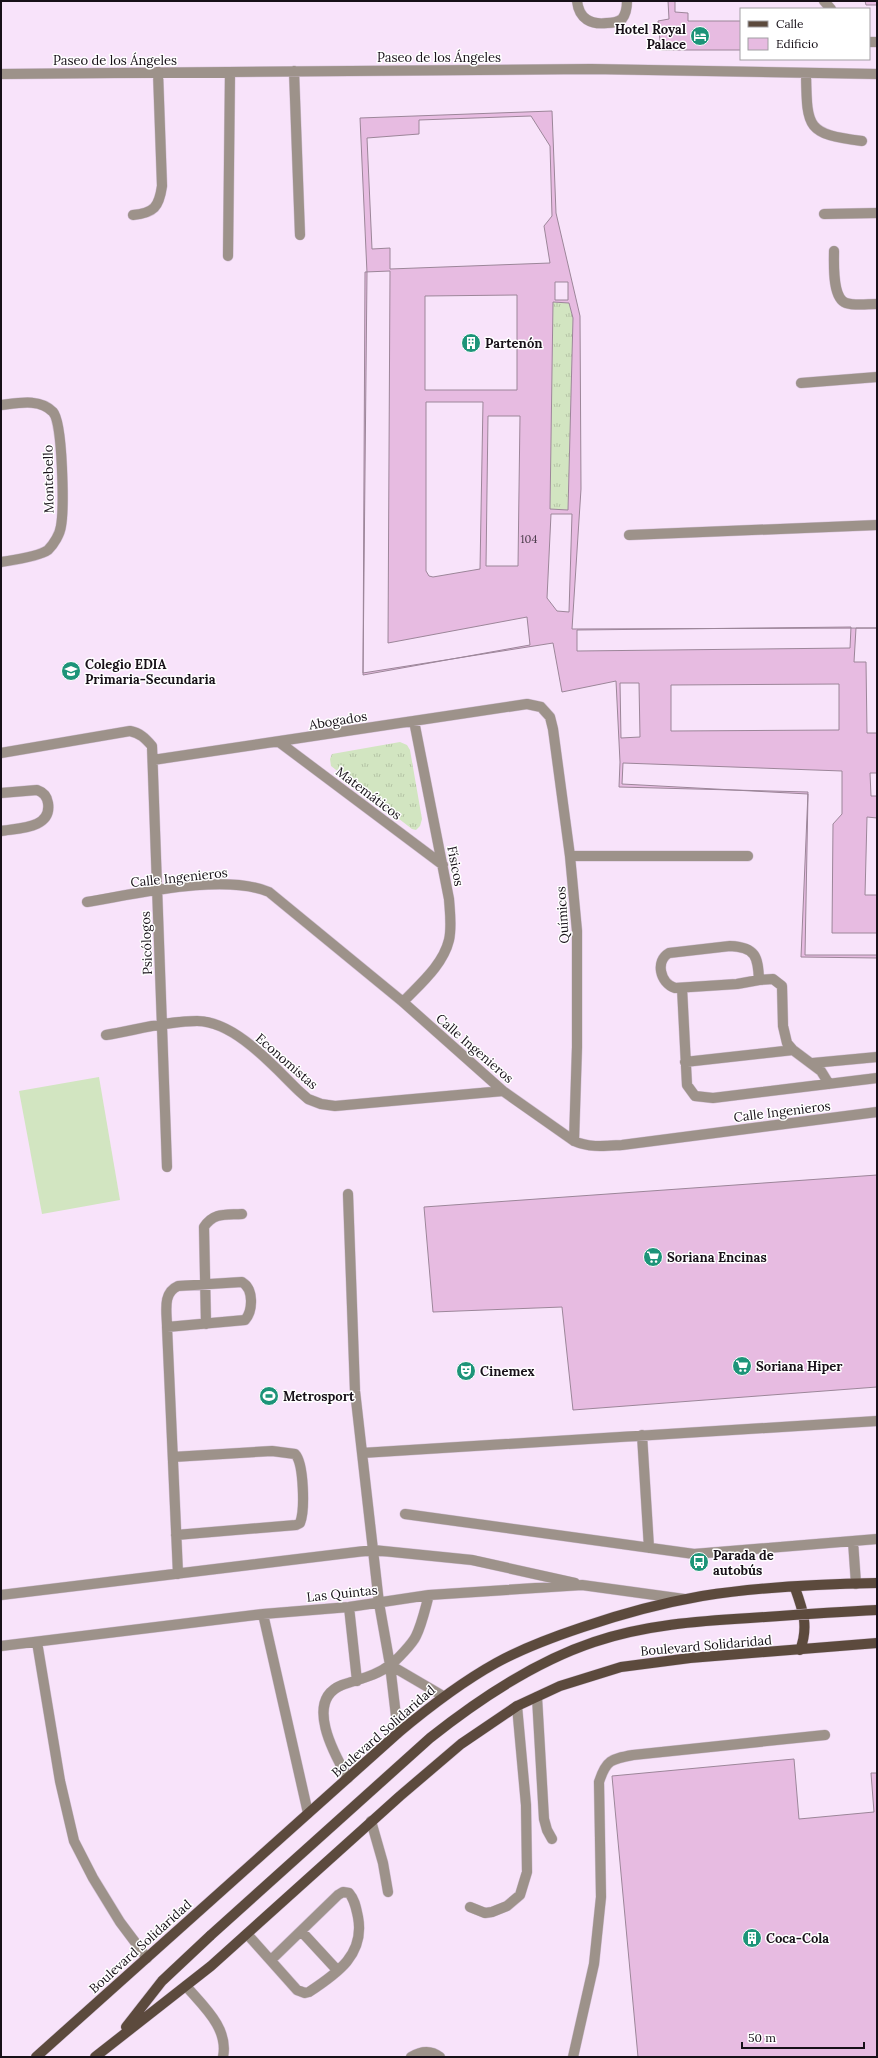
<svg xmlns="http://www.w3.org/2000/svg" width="878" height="2058" font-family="Lora,serif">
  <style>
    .grass { fill: url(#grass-tufts) }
    .pitch { fill: #d2e5c1 }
    .building { fill: #e7bbe1; stroke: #9c8699; fill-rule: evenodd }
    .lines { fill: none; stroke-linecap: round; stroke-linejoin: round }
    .minor-casing { stroke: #d4c1d6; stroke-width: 11 }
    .major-casing { stroke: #d4c1d6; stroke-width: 11 }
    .minor { stroke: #9d928a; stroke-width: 10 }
    .major { stroke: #5c4a3d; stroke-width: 10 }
    .major-bridge-casing { stroke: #d4c1d6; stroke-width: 11; stroke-linecap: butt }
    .major-bridge { stroke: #5c4a3d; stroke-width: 10 }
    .labels { text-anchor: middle; stroke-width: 3; stroke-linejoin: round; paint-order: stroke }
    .number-label { font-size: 11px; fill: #4b3b4a }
    .poi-label { font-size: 13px; font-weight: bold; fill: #171018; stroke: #fff; text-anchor: start }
    .street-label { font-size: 13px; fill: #171018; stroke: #fff }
  </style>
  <defs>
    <pattern id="grass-tufts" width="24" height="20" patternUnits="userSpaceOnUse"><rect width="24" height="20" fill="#d2e5c1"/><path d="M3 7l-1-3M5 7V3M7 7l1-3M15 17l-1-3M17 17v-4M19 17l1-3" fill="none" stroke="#b4c3a5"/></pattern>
  </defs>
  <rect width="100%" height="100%" fill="#f8e3fa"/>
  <path class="grass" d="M 553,302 L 569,303 L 573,318 L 568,510 L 550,509 Z
    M 400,742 L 407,745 L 410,750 L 422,819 L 420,826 L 416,830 L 412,829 L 331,766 L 330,759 L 332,754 Z"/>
  <path class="pitch" d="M 99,1077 L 120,1200 L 42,1214 L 19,1091 Z"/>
  <path class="building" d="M 668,1 L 675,1 L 675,12 L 688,13 L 688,21 L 741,21 L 741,50 L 661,50 L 658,21 L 669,19 Z
    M 865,1 L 877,1 L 877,5 L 866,5 Z
    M 552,111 L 556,213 L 580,316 L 581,489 L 572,629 L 877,628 L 877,818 L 867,817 L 865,895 L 877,895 L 877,958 L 801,957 L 808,792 L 619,787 L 620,762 L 616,681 L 562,692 L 553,643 L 363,673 L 367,273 L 360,118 ZM 531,116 L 550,146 L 552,216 L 544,226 L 550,263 L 390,269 L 390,248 L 372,249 L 367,138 L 419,134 L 419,120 ZM 553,302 L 569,303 L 573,318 L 568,510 L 550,509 ZM 426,402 L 483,402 L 480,569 L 433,577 L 429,576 L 426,571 Z
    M 390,271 L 388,643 L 527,617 L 530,645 L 363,675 L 365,272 Z
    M 555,282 L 568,282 L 568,300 L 555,300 Z
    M 517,295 L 517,390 L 425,390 L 425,296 Z
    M 488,416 L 520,416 L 518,566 L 486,566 Z
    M 551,514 L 572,514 L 569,612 L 557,611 L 547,598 Z
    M 851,627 L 850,648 L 577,651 L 577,630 Z
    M 856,628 L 877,628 L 877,733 L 867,733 L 866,662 L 854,662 Z
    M 620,683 L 639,683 L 640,737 L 621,738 Z
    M 839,684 L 839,730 L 671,731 L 671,685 Z
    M 623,763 L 842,771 L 842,814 L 833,824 L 832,933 L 877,933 L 877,955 L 805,955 L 808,794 L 622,784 Z
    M 870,773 L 877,773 L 877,796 L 871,796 Z
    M 877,1175 L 877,1387 L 573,1410 L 562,1307 L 433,1312 L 424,1207 Z
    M 794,1759 L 799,1819 L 874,1812 L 871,1773 L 877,1773 L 877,2057 L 638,2057 L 612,1776 Z"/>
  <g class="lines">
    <g class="minor-casing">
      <path id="minor" d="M 577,1 C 579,19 591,25 607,23 C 612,23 618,22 622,19 C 626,14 627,7 627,1
        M 824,1 L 831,9
        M 869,42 L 877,42
        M 294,71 L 300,235
        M 806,73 C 807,128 806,134 862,141
        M 1,74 L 591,69 L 877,74
        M 824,214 L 877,213
        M 133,215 C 154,213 159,207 162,186 L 158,72
        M 834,251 C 834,264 832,298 846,303 C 855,306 867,304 877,304
        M 228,256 L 230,72
        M 801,383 L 877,377
        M 1,405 C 18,403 40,398 53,412 C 63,423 64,509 61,526 C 60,534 54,544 48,550 C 38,557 13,560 1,562
        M 629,535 L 877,525
        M 279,742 L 443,865
        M 1,753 L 130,731 C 140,733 145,738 152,746 L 167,1167
        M 153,760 L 527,704 L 541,707 L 550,717 L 553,729 L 570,856 L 577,931 L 577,1047 L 574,1141
        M 1,793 L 37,790 C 43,792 47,796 48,803 C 52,829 18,828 1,831
        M 570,856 L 748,856
        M 87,902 C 136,894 224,873 269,892 L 403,1002 L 503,1091 L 574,1141 C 590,1148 605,1146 622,1145 L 877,1112
        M 730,946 C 756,947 758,957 759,980 L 737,984 L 675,988 C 660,983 655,961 669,953 Z
        M 759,980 L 773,979 L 782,986 L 783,1026 L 787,1043 L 793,1050 L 821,1071 L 829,1084
        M 682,988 L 687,1085 L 695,1096 L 713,1098 L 877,1078
        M 403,1002 C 420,984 443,965 449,940 C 452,927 450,913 449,899 L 414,721
        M 106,1035 C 136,1030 167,1021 197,1021 C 235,1021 274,1067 299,1091 L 308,1099 L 321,1104 L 335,1106 L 503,1091
        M 685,1062 L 793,1050
        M 813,1063 L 877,1057
        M 348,1194 L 355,1391 L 379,1603 L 390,1665 L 398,1733
        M 206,1324 L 204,1227 C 214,1212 226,1215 242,1214
        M 167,1327 L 245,1320 C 253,1311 254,1289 242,1282 L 178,1286 C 162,1293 167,1312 167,1327 L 178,1574
        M 642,1435 L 649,1548
        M 362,1453 L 877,1421
        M 173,1457 L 272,1451 L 295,1454 C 304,1463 305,1511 300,1523 L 296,1525 L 176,1535
        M 405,1514 L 694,1554 L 877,1539
        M 853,1541 L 856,1584
        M 1,1595 L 373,1550 L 472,1560 L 575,1583
        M 349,1607 L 357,1681
        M 263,1614 L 308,1813
        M 37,1642 L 60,1781 L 74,1841 L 93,1878 L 120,1922 L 147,1958
        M 1,1646 L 263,1614 L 349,1607 L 429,1595 L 582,1585 L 684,1599
        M 390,1665 L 443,1696
        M 537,1697 L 544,1819 L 547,1830 L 552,1839
        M 348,1778 C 334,1754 304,1700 342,1685 C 358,1679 376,1676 390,1665 C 396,1661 413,1643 416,1636 C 422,1624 425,1609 429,1595
        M 371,1821 L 383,1863 L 388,1892
        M 470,1907 L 485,1913 L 492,1912 L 507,1906 L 520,1895 L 527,1872 L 526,1805 L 517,1706
        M 301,1931 L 337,1970
        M 247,1934 L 297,1990 L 305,1993 L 309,1992 C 338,1973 365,1954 358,1917 C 356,1908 355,1900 349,1893 L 343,1892 L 338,1895 L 271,1960
        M 186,1986 C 203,2006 229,2028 223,2057
        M 411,2057 C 421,2051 431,2050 440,2057
        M 573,2057 L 594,1964 L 601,1897 L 599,1782 C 606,1760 611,1759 633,1755 L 825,1735"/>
    </g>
    <g class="major-casing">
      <path id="major" d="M 795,1588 C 803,1610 809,1627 800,1650
        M 126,2027 L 162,1981 L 211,1935
        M 36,2057 L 398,1733 C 429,1707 460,1683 496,1663 C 523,1648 553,1637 583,1627 C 621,1614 662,1603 702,1596 C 759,1587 819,1584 877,1583
        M 95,2057 L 211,1966 L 400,1796 L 461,1744 L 517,1706 L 560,1686 L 621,1667 L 690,1658 L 877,1643"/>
    </g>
    <use href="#minor" class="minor"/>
    <use href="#major" class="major"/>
    <g class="major-bridge-casing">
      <path id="major-bridge" d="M 211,1935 L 430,1738 C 479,1699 534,1662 594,1642 C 644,1625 698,1621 750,1618 C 792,1615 835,1612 877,1610"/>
    </g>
    <use href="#major-bridge" class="major-bridge"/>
  </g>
  <defs>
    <g id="hotel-disc" transform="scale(1)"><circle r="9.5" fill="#1d9479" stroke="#fff"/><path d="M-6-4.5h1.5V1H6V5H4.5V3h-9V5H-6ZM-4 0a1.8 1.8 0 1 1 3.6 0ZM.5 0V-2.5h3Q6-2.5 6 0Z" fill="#fff"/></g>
    <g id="building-disc" transform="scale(1)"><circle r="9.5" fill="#1d9479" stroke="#fff"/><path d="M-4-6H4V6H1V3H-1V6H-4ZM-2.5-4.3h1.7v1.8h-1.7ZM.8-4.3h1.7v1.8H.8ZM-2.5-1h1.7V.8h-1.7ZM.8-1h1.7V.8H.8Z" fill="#fff"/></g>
    <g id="school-disc" transform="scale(1)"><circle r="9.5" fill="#1d9479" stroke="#fff"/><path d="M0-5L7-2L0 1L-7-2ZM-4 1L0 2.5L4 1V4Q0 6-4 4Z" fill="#fff"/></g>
    <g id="supermarket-disc" transform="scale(1)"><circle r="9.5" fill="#1d9479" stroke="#fff"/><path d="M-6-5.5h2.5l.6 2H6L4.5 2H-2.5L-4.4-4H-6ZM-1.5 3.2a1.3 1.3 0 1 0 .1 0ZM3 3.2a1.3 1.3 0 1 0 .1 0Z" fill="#fff"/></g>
    <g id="theatre-disc" transform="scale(1)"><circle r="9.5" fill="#1d9479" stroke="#fff"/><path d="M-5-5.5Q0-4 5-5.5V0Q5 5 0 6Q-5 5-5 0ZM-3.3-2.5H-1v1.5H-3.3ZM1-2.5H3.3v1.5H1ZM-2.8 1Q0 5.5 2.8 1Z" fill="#fff"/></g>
    <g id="stadium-disc" transform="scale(1)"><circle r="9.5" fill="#1d9479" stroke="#fff"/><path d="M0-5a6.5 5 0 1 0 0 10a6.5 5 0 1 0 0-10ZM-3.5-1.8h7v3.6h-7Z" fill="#fff"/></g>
    <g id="bus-disc" transform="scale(1)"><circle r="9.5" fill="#1d9479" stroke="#fff"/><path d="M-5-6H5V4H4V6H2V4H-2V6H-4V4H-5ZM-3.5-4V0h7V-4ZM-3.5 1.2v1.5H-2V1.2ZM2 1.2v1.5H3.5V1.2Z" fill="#fff"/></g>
  </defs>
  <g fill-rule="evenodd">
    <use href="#hotel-disc" x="700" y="36"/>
    <use href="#building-disc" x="471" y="343"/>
    <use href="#school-disc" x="71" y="671"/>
    <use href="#supermarket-disc" x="653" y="1257"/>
    <use href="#supermarket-disc" x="742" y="1366"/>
    <use href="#theatre-disc" x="466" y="1371"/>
    <use href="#stadium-disc" x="269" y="1396"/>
    <use href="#bus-disc" x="699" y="1562"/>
    <use href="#building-disc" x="752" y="1938"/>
  </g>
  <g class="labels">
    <g class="number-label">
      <text x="529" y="543">104</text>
    </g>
    <g class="poi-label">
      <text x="686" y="34" text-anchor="end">Hotel Royal<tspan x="686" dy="15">Palace</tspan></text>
      <text x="485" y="348">Partenón</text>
      <text x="85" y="669">Colegio EDIA<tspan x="85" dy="15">Primaria-Secundaria</tspan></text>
      <text x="667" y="1262">Soriana Encinas</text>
      <text x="756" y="1371">Soriana Hiper</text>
      <text x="480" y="1376">Cinemex</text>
      <text x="283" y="1401">Metrosport</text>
      <text x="713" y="1560">Parada de<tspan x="713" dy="15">autobús</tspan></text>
      <text x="766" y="1943">Coca-Cola</text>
    </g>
    <g class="street-label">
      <text x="439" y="62">Paseo de los Ángeles</text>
      <text x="115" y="65">Paseo de los Ángeles</text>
      <text transform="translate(48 479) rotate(-91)" y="5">Montebello</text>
      <text transform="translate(338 720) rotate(-9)" y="5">Abogados</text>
      <text transform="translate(369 793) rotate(37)" y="5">Matemáticos</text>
      <text transform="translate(456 866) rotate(79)" y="5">Físicos</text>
      <text transform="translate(179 877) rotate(-6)" y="5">Calle Ingenieros</text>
      <text transform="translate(562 915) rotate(-94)" y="5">Químicos</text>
      <text transform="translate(146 943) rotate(-92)" y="5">Psicólogos</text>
      <text transform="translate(475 1048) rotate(41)" y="5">Calle Ingenieros</text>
      <text transform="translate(287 1061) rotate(41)" y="5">Economistas</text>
      <text transform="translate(782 1111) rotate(-7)" y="5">Calle Ingenieros</text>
      <text transform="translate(342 1593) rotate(-6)" y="5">Las Quintas</text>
      <text transform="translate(706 1645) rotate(-5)" y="5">Boulevard Solidaridad</text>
      <text transform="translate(383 1731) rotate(-41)" y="5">Boulevard Solidaridad</text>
      <text transform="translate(140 1946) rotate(-42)" y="5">Boulevard Solidaridad</text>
    </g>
  </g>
  <rect width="878" height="2058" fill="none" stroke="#171018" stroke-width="4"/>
  <rect x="740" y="8" width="130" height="52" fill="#ffffff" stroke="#a29fa3"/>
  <rect x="748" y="21" width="20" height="6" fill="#5c4a3d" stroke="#a29fa3"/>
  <text x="776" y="28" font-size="12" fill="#171018">Calle</text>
  <rect x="748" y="38" width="20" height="12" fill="#e7bbe1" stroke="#a29fa3"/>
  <text x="776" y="48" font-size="12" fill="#171018">Edificio</text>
  <path d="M742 2042v6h122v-6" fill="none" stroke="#171018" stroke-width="2"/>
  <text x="748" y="2042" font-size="12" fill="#171018" stroke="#ffffff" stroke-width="3" paint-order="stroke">50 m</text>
</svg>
